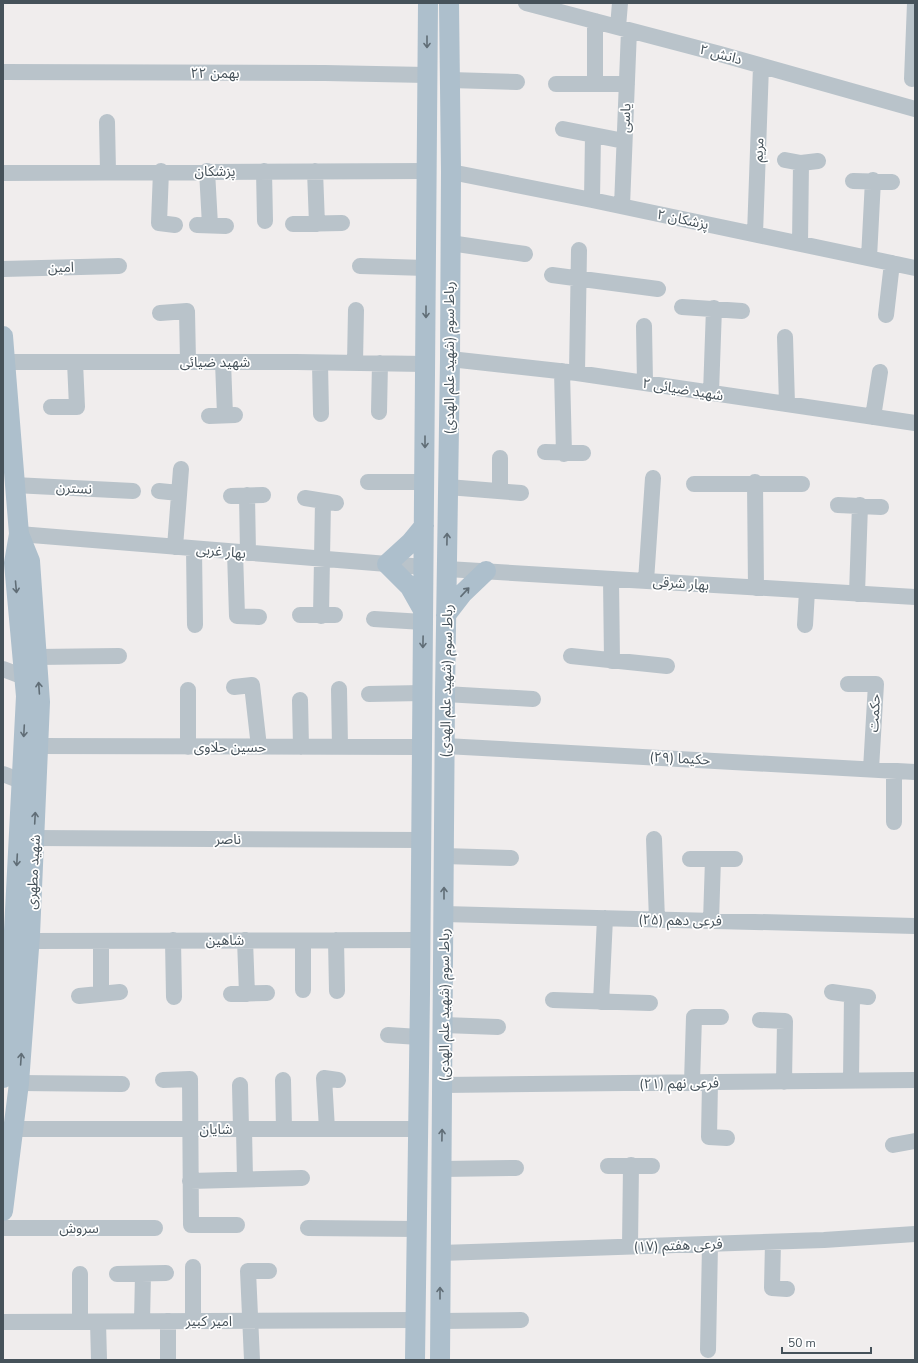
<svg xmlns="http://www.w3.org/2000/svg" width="918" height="1363" font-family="'Nunito Sans','Noto Sans Arabic',sans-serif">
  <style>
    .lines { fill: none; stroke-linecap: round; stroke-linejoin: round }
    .minor { stroke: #b9c3ca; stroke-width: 16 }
    .major { stroke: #adbfcc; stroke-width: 20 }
    .oneway { stroke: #606d76 }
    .labels { text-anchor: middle; stroke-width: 3.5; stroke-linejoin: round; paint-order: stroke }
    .street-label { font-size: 14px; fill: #46525a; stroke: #fff }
  </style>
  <rect width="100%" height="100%" fill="#f0eded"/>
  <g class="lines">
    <path class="minor" d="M 526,3 L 720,54 L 915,109
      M 618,27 L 620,3
      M 3,72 L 325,73 L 427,75
      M 912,79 L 915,3
      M 450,80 L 517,82
      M 595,83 L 595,21
      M 556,84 L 627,84
      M 107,122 L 108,172
      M 563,129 L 619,140
      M 785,160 L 801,163 L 818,161
      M 161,171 L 159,223 L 175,225
      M 207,171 L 210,225
      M 264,171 L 265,221
      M 315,171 L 317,224
      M 451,172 L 592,200 L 915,268
      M 3,173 L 427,171
      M 853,181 L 892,182
      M 592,200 L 593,135
      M 622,206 L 629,30
      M 293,224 L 342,223
      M 197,225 L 226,226
      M 755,234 L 761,66
      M 450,243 L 525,254
      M 800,244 L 801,163
      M 869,258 L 873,180
      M 360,266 L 426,268
      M 3,269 L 119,266
      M 552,275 L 658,289
      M 682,307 L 742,311
      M 160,313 L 187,311 L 188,362
      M 886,315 L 892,263
      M 644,326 L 645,383
      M 785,337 L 787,404
      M 450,359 L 577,373 L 915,423
      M 5,362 L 296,362 L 425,364
      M 223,362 L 225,415
      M 320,363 L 321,414
      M 355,363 L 356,310
      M 562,371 L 564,454
      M 577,373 L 579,250
      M 711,393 L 714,308
      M 51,407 L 77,407 L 75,362
      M 379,412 L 380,363
      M 209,416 L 235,415
      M 873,417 L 880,372
      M 545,452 L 583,453
      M 500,458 L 500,490
      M 368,482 L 424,482
      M 755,482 L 756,588
      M 694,484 L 802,484
      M 14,485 L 133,491
      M 448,487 L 521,493
      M 159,491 L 179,493
      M 247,495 L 248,553
      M 231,496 L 263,495
      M 305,498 L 336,503
      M 838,505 L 881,507
      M 19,534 L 424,567
      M 175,547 L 181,469
      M 194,549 L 195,625
      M 235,552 L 237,616 L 259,617
      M 447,569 L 915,597
      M 611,579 L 612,661
      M 646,581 L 653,478
      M 857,594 L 860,505
      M 300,615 L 335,615
      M 321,616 L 323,501
      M 374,619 L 423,622
      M 805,625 L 807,591
      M 571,656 L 667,666
      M 37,657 L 119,656
      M 3,669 L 24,677
      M 848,684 L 876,684 L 871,769
      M 234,687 L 252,685 L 259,747
      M 339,689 L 340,747
      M 188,690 L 188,747
      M 369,694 L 422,693
      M 445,694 L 533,699
      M 300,700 L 301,747
      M 38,746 L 422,747
      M 445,746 L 915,772
      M 3,774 L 21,781
      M 894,822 L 894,771
      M 34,838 L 421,840
      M 654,839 L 657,920
      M 444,856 L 511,858
      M 690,859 L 735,859
      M 444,914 L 915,926
      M 711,921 L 713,859
      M 173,940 L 174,997
      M 245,940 L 247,994
      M 336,940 L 337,991
      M 30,941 L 420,940
      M 303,990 L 303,941
      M 832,992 L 868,997
      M 101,994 L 101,941
      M 231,994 L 267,993
      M 79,996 L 120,992
      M 553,1000 L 650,1003
      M 601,1002 L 605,918
      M 760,1020 L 785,1021 L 784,1082
      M 444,1025 L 498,1027
      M 388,1035 L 419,1037
      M 163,1080 L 190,1079 L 191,1225 L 237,1225
      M 283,1080 L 284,1129
      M 851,1081 L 852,995
      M 692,1082 L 694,1017 L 721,1017
      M 710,1082 L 709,1137 L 727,1138
      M 19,1083 L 122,1084
      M 240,1085 L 241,1129
      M 443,1085 L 915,1080
      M 14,1129 L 418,1129
      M 244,1129 L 245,1179
      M 327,1129 L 324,1078 L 338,1080
      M 893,1145 L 915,1141
      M 608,1166 L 652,1166
      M 442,1169 L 516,1168
      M 190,1181 L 302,1178
      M 3,1228 L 155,1228
      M 308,1228 L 417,1229
      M 773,1242 L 772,1288 L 787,1289
      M 630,1246 L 631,1165
      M 440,1253 L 824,1240 L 915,1234
      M 80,1274 L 80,1322
      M 117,1274 L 166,1273
      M 142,1321 L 143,1274
      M 193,1321 L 193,1267
      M 440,1321 L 521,1320
      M 3,1322 L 415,1320
      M 98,1322 L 99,1360
      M 708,1350 L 710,1244
      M 168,1360 L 168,1321
      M 252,1360 L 248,1271 L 269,1271"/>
    <path class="major" d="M 3,336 L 19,534 L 14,563 L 26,696 L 11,989 L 3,1078
      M 423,610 L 410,587 L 387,564 L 410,543 L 424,526
      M 446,615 L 463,593 L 486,571
      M 3,1211 L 19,1083 L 30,935 L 40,702 L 30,561 L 19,534
      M 415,1360 L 420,994 L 428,3
      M 440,1360 L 445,694 L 450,359 L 451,172 L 449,3"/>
  </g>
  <defs><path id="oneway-shaft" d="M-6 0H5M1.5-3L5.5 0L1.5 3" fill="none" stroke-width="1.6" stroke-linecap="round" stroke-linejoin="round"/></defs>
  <g class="oneway">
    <use href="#oneway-shaft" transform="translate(427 42) rotate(90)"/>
    <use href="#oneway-shaft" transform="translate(426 312) rotate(90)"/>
    <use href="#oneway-shaft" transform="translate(425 442) rotate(90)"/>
    <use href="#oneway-shaft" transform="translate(447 539) rotate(-89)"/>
    <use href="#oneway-shaft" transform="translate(16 587) rotate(85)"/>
    <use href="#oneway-shaft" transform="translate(465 592) rotate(-47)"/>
    <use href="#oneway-shaft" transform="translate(423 642) rotate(91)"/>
    <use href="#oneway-shaft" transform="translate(39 688) rotate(-94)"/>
    <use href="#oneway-shaft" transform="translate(24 731) rotate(93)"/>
    <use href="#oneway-shaft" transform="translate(35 818) rotate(-87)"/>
    <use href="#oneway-shaft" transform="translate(17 860) rotate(93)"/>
    <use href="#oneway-shaft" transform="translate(444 893) rotate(-90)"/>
    <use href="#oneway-shaft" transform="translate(21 1059) rotate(-86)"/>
    <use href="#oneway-shaft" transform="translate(442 1135) rotate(-89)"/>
    <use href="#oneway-shaft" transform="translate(440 1293) rotate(-90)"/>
  </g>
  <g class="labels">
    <g class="street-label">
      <text transform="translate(721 54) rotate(15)" y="5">دانش ۲</text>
      <text x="215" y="78">۲۲ بهمن</text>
      <text transform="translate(625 118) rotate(-88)" y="5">یاسی</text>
      <text transform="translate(758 150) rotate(-88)" y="5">مریم</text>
      <text x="215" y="176">پزشکان</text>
      <text transform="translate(683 219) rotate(12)" y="5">پزشکان ۲</text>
      <text transform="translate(61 267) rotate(-1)" y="5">امین</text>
      <text transform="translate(449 358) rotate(-90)" y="5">رباط سوم (شهید علم الهدی)</text>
      <text x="215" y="367">شهید ضیائی</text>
      <text transform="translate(683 389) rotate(9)" y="5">شهید ضیائی ۲</text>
      <text transform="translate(74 488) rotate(3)" y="5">نسترن</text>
      <text transform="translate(221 551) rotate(5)" y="5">بهار غربی</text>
      <text transform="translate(681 583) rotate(4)" y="5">بهار شرقی</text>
      <text transform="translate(446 681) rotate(-89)" y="5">رباط سوم (شهید علم الهدی)</text>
      <text transform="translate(874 713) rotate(-87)" y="5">حکمت</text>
      <text x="230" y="752">حسین حلاوی</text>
      <text transform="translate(680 758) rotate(3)" y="5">حکیما (۲۹)</text>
      <text x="228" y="844">ناصر</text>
      <text transform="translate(33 872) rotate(-87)" y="5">شهید مطهری</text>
      <text transform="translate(680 920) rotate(1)" y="5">فرعی دهم (۲۵)</text>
      <text x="225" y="945">شاهین</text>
      <text transform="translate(444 1005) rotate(-90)" y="5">رباط سوم (شهید علم الهدی)</text>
      <text transform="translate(679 1083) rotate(-1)" y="5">فرعی نهم (۲۱)</text>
      <text x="216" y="1134">شایان</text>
      <text x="79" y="1233">سروش</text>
      <text transform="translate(678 1245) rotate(-2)" y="5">فرعی هفتم (۱۷)</text>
      <text x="209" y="1326">امیر کبیر</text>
    </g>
  </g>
  <rect width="918" height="1363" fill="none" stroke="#46525a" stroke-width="8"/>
  <path d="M782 1347v6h89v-6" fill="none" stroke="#46525a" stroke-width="2"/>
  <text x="788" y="1347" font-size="12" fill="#46525a" stroke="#ffffff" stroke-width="3" paint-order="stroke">50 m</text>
</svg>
